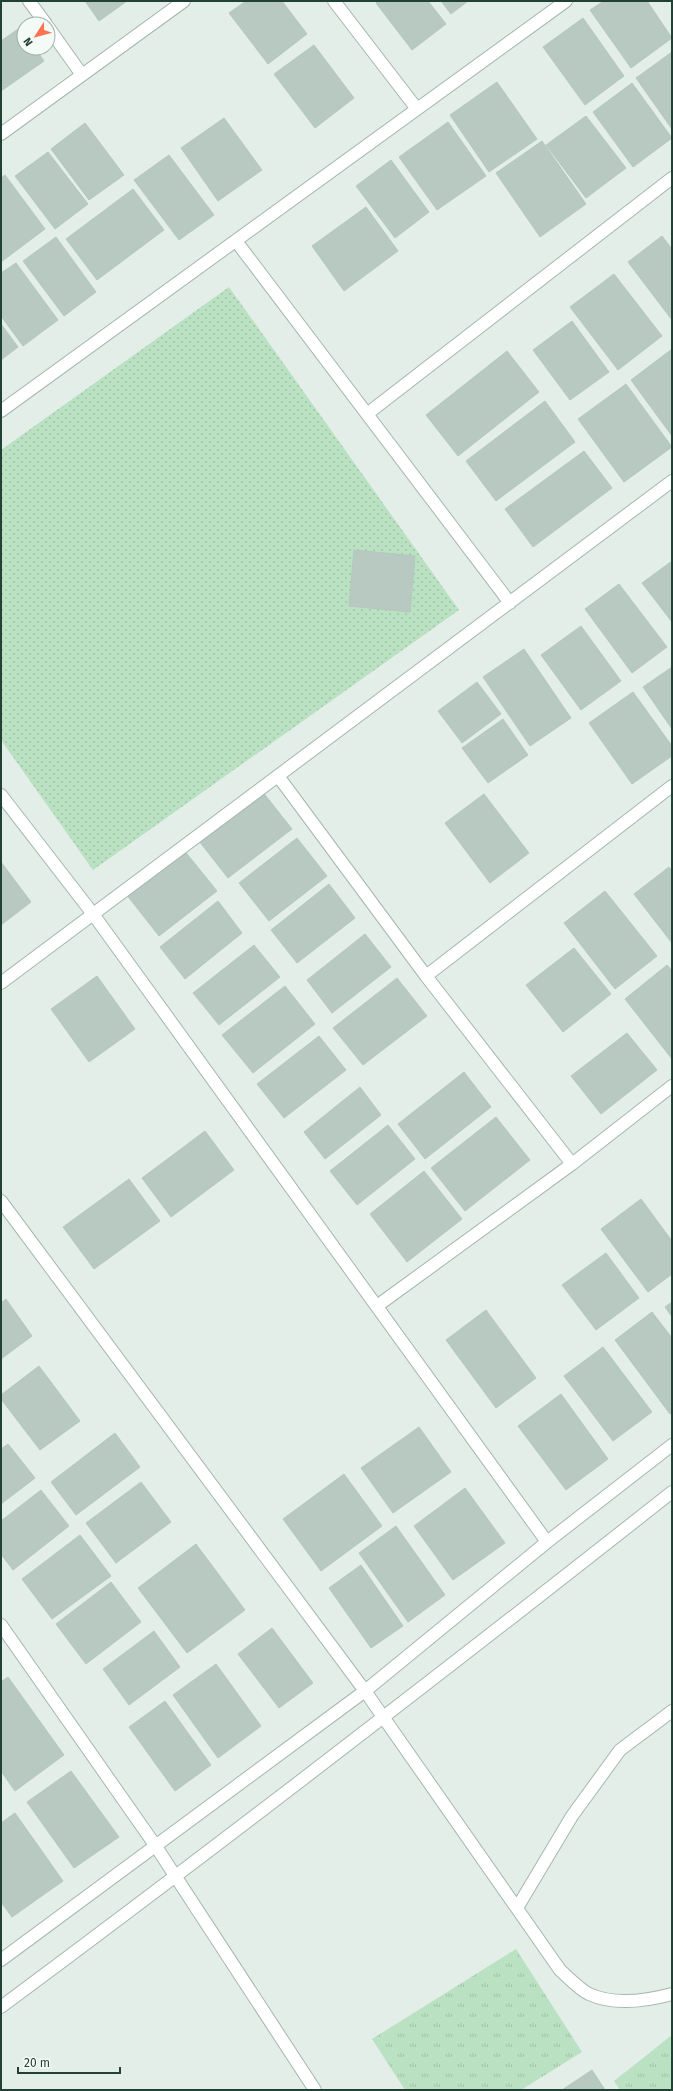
<svg xmlns="http://www.w3.org/2000/svg" width="673" height="2091" font-family="'Fira Sans',sans-serif">
  <style>
    .grass { fill: url(#grass-tufts) }
    .park { fill: url(#park-dots) }
    .building { fill: #b8c9c1; stroke: #b4c8bf }
    .lines { fill: none; stroke-linecap: round; stroke-linejoin: round }
    .street-casing { stroke: #a5b7af; stroke-width: 14 }
    .street { stroke: #fff; stroke-width: 12 }
  </style>
  <defs>
    <pattern id="grass-tufts" width="24" height="20" patternUnits="userSpaceOnUse"><rect width="24" height="20" fill="#bae1c2"/><path d="M3 7l-1-3M5 7V3M7 7l1-3M15 17l-1-3M17 17v-4M19 17l1-3" fill="none" stroke="#a0c2a7"/></pattern>
    <pattern id="park-dots" width="8" height="8" patternUnits="userSpaceOnUse"><rect width="8" height="8" fill="#bae1c2"/><path d="M2 2h.1M6 6h.1" fill="none" stroke="#a0c2a7" stroke-width="1.8" stroke-linecap="round"/></pattern>
  </defs>
  <rect width="100%" height="100%" fill="#e3eee8"/>
  <path class="grass" d="M 516,1949 L 582,2052 L 521,2090 L 405,2090 L 372,2039 Z
    M 672,2035 L 672,2090 L 620,2090 L 614,2081 Z"/>
  <path class="park" d="M 229,287 L 459,610 L 93,870 L 1,740 L 1,450 Z"/>
  <path class="building" d="M 85,1 L 127,1 L 99,21 Z
    M 246,1 L 282,1 L 307,34 L 268,64 L 229,13 Z
    M 378,1 L 428,1 L 446,24 L 412,50 L 376,3 Z
    M 441,1 L 468,1 L 451,14 Z
    M 604,1 L 647,1 L 672,38 L 631,68 L 590,10 Z
    M 583,18 L 624,76 L 585,105 L 543,47 Z
    M 21,27 L 24,32 L 24,48 L 35,48 L 44,61 L 1,91 L 1,41 Z
    M 314,45 L 354,98 L 315,128 L 274,74 Z
    M 672,52 L 672,129 L 636,78 Z
    M 497,82 L 537,139 L 489,172 L 450,115 Z
    M 632,83 L 672,138 L 633,167 L 593,112 Z
    M 586,116 L 626,168 L 586,198 L 546,145 Z
    M 224,118 L 262,170 L 218,201 L 181,148 Z
    M 448,122 L 486,176 L 437,210 L 399,157 Z
    M 85,123 L 124,175 L 89,200 L 51,149 Z
    M 542,141 L 586,204 L 540,237 L 496,173 Z
    M 48,152 L 88,204 L 55,229 L 15,176 Z
    M 169,155 L 214,215 L 179,240 L 134,180 Z
    M 391,160 L 429,212 L 395,238 L 356,186 Z
    M 5,175 L 45,229 L 1,262 L 1,178 Z
    M 133,189 L 164,230 L 97,280 L 66,239 Z
    M 366,207 L 398,251 L 344,291 L 312,246 Z
    M 662,236 L 672,249 L 672,320 L 628,262 Z
    M 56,237 L 96,292 L 64,316 L 23,261 Z
    M 16,263 L 58,320 L 23,346 L 1,316 L 1,273 Z
    M 614,274 L 662,336 L 618,370 L 570,307 Z
    M 572,321 L 609,372 L 570,400 L 533,350 Z
    M 1,324 L 18,347 L 1,360 Z
    M 672,349 L 672,436 L 631,380 Z
    M 507,351 L 539,392 L 458,456 L 426,415 Z
    M 626,384 L 672,447 L 624,482 L 578,419 Z
    M 545,401 L 575,442 L 496,501 L 466,461 Z
    M 584,451 L 612,488 L 533,547 L 505,509 Z
    M 354,550 L 415,556 L 410,612 L 349,606 Z
    M 672,561 L 672,622 L 642,583 Z
    M 619,584 L 667,647 L 632,673 L 585,609 Z
    M 581,626 L 621,681 L 581,710 L 541,655 Z
    M 524,649 L 571,718 L 530,746 L 483,677 Z
    M 672,667 L 672,729 L 643,687 Z
    M 477,682 L 501,714 L 462,743 L 438,711 Z
    M 633,692 L 672,746 L 672,756 L 632,784 L 589,723 Z
    M 503,719 L 528,755 L 488,783 L 462,748 Z
    M 262,791 L 292,829 L 228,878 L 199,841 Z
    M 484,794 L 529,853 L 490,883 L 445,823 Z
    M 297,838 L 327,876 L 269,921 L 239,883 Z
    M 183,849 L 217,891 L 159,936 L 126,894 Z
    M 1,862 L 31,902 L 1,925 Z
    M 669,867 L 672,871 L 672,943 L 634,894 Z
    M 329,884 L 355,918 L 297,963 L 271,930 Z
    M 605,891 L 657,956 L 615,989 L 564,923 Z
    M 218,901 L 242,933 L 185,979 L 160,947 Z
    M 365,934 L 391,967 L 332,1013 L 307,980 Z
    M 254,945 L 280,977 L 219,1025 L 193,993 Z
    M 574,948 L 611,994 L 563,1032 L 526,985 Z
    M 667,965 L 672,971 L 672,1059 L 625,999 Z
    M 97,976 L 135,1029 L 89,1062 L 51,1009 Z
    M 397,978 L 427,1016 L 363,1065 L 333,1028 Z
    M 285,986 L 315,1024 L 253,1073 L 222,1035 Z
    M 627,1033 L 657,1070 L 601,1114 L 571,1076 Z
    M 319,1036 L 346,1070 L 284,1118 L 257,1084 Z
    M 464,1072 L 491,1107 L 425,1159 L 398,1124 Z
    M 360,1087 L 381,1115 L 325,1159 L 304,1132 Z
    M 496,1117 L 530,1160 L 465,1211 L 431,1168 Z
    M 388,1125 L 415,1159 L 357,1205 L 330,1171 Z
    M 205,1131 L 234,1170 L 171,1217 L 142,1178 Z
    M 424,1171 L 462,1219 L 407,1262 L 370,1214 Z
    M 129,1179 L 160,1221 L 94,1269 L 63,1227 Z
    M 641,1199 L 672,1241 L 672,1274 L 648,1292 L 601,1229 Z
    M 606,1253 L 639,1298 L 596,1330 L 562,1285 Z
    M 6,1299 L 32,1336 L 1,1359 L 1,1303 Z
    M 672,1302 L 672,1317 L 665,1307 Z
    M 486,1310 L 536,1378 L 496,1408 L 446,1340 Z
    M 652,1312 L 672,1338 L 672,1412 L 670,1414 L 615,1340 Z
    M 603,1347 L 652,1412 L 613,1441 L 564,1376 Z
    M 39,1366 L 80,1421 L 40,1450 L 1,1399 L 1,1395 Z
    M 561,1394 L 608,1459 L 566,1490 L 518,1426 Z
    M 419,1427 L 451,1472 L 393,1513 L 361,1468 Z
    M 115,1433 L 140,1467 L 76,1515 L 51,1482 Z
    M 8,1444 L 35,1478 L 1,1504 L 1,1449 Z
    M 344,1474 L 382,1526 L 321,1571 L 283,1519 Z
    M 141,1482 L 171,1522 L 116,1563 L 86,1523 Z
    M 465,1488 L 505,1543 L 453,1580 L 414,1526 Z
    M 41,1490 L 69,1526 L 13,1570 L 1,1554 L 1,1521 Z
    M 396,1526 L 445,1595 L 408,1622 L 359,1553 Z
    M 80,1535 L 111,1576 L 52,1619 L 22,1579 Z
    M 196,1544 L 245,1610 L 187,1653 L 138,1588 Z
    M 361,1565 L 403,1626 L 371,1648 L 329,1588 Z
    M 111,1582 L 141,1622 L 86,1664 L 56,1624 Z
    M 272,1628 L 313,1683 L 279,1708 L 238,1654 Z
    M 154,1631 L 180,1667 L 129,1705 L 103,1669 Z
    M 216,1664 L 261,1726 L 218,1758 L 173,1695 Z
    M 8,1677 L 64,1755 L 15,1791 L 1,1771 L 1,1682 Z
    M 165,1701 L 211,1765 L 175,1791 L 129,1727 Z
    M 71,1771 L 119,1837 L 74,1868 L 27,1802 Z
    M 15,1813 L 63,1881 L 12,1917 L 1,1902 L 1,1823 Z
    M 592,2070 L 605,2090 L 562,2090 Z"/>
  <g class="lines">
    <g class="street-casing">
      <path id="street" d="M 29,1 L 46,24
        M 334,1 L 417,109
        M 48,27 L 82,75
        M 1,134 L 184,1
        M 236,241 L 510,603
        M 1,411 L 566,1
        M 367,414 L 672,178
        M 278,776 L 426,976 L 572,1164
        M 1,795 L 93,914 L 547,1542
        M 426,976 L 672,786
        M 1,983 L 672,481
        M 1,1201 L 365,1691 L 560,1970 C 569,1978 579,1989 589,1994 C 615,2006 646,2001 672,1994
        M 377,1306 L 572,1164 L 672,1086
        M 1,1625 L 155,1845 L 315,2090
        M 517,1908 L 572,1816 L 620,1750 L 672,1711
        M 1,1960 L 365,1691 L 547,1542 L 672,1445
        M 1,2007 C 227,1839 450,1667 672,1492"/>
    </g>
    <use href="#street" class="street"/>
  </g>
  <rect width="673" height="2091" fill="none" stroke="#214137" stroke-width="4"/>
  <g transform="translate(36 36) rotate(234)"><circle r="19" fill="#f4faf6" stroke="#a0b0aa"/>
  <path d="M0-3L7 15L0 10L-7 15Z" fill="#fd7351"/>
  <text y="-6" font-size="11" font-weight="bold" text-anchor="middle" fill="#214137">N</text>
  </g>
  <path d="M18 2067v6h102v-6" fill="none" stroke="#214137" stroke-width="2"/>
  <text x="24" y="2067" font-size="12" fill="#214137" stroke="#f4faf6" stroke-width="3" paint-order="stroke">20 m</text>
</svg>
